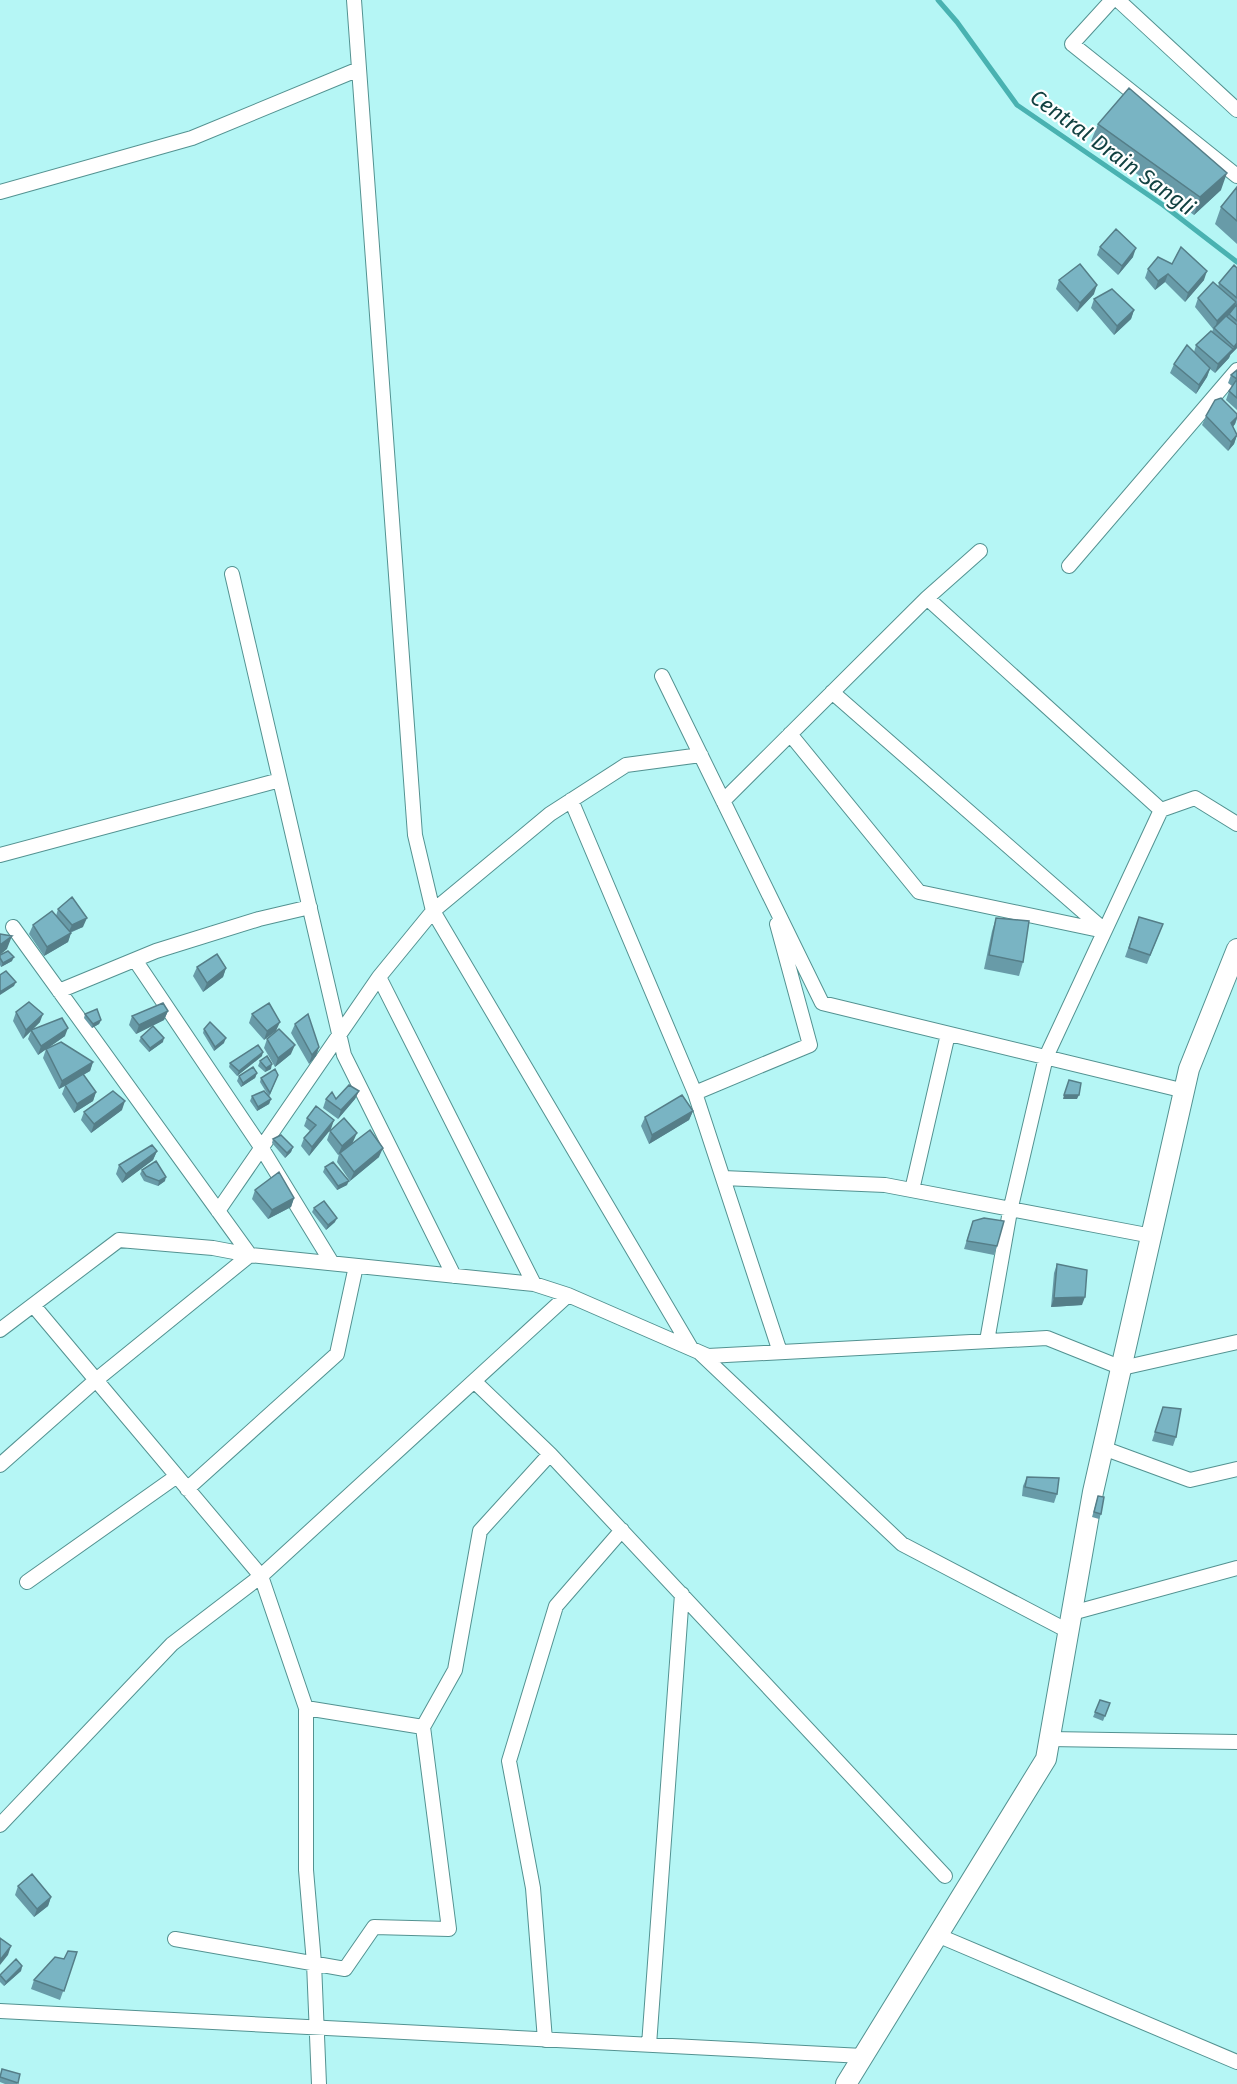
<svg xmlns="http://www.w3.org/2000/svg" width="1237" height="2084" font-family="'Fira Sans',sans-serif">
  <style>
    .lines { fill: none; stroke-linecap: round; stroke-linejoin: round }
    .stream { stroke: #49b2b1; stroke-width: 5 }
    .street-casing { stroke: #539291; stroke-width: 16 }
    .secondary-casing { stroke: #539291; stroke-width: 22 }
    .street { stroke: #fff; stroke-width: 14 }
    .secondary { stroke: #fff; stroke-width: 20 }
    .wall { fill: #689ba8 }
    .shaded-wall { fill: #557e88 }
    .building { fill: #79b4c3; stroke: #557e88; stroke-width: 1.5 }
    .labels { text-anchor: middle; stroke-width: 4.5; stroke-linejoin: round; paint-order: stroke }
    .water-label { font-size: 22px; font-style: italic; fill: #124242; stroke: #fff }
  </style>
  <rect width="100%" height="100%" fill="#b5f6f5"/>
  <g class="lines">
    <path class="stream" d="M 938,0 L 957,22 L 1017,105 L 1163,205 L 1237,262"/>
    <g class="street-casing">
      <path id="street" d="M 354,0 L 415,835 L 433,911 L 379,977 L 534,1284
        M 1112,0 L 1072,44 L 1237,176
        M 1118,0 L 1237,110
        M 0,192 L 192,138 L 359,69
        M 1069,566 L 1237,370
        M 232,574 L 344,1055 L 454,1276
        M 927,598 L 980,551
        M 662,676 L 822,1003 L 1185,1091
        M 832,692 L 1103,929
        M 790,734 L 919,892 L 1104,931
        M 571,800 L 695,1093 L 780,1352
        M 723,801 L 927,598 L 1161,810 L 1195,798 L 1237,824
        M 0,855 L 280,780
        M 13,927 L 250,1255
        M 135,960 L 261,1147 L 332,1263
        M 59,991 L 156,951 L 259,919 L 310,907
        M 695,1093 L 810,1045 L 777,924
        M 723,1178 L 885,1185 L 1152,1236
        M 912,1190 L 948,1034
        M 218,1211 L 379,977
        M 0,1330 L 119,1240 L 213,1248 L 250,1255 L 534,1284 L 568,1295 L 708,1356 L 1047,1338 L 1122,1368 L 1237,1342
        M 987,1341 L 1010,1211 L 1046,1057 L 1161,810
        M 691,1348 L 433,911 L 550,814 L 626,765 L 701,755
        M 700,1353 L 902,1544 L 1068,1631
        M 474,1381 L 550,1454 L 480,1531 L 455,1670 L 423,1727 L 306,1708 L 261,1576 L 568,1295
        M 1103,1448 L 1190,1480 L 1237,1469
        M 550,1454 L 945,1876
        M 0,1465 L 96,1380 L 33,1305
        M 187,1489 L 337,1354 L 356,1266
        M 27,1582 L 177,1476
        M 1072,1613 L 1237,1568
        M 306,1708 L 306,1870 L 314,1963 L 319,2084
        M 1049,1739 L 1237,1742
        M 0,1825 L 172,1644 L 261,1576 L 96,1380 L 250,1255
        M 937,1935 L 1237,2062
        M 175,1939 L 345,1969 L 374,1927 L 449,1929 L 423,1727
        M 0,2011 L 863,2056
        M 545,2040 L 533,1888 L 509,1761 L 556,1606 L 622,1530
        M 649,2045 L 682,1594"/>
    </g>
    <g class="secondary-casing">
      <path id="secondary" d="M 846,2084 L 1046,1759 L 1093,1492 L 1189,1069 L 1237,949"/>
    </g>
    <use href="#street" class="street"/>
    <use href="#secondary" class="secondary"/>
  </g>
  <path class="wall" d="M 1098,124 L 1221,190 L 1194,215 L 1091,141 Z
    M 1237,187 L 1237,244 L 1215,224 L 1221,207 Z
    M 1100,247 L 1133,257 L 1118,275 L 1097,255 Z
    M 1237,268 L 1237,348 L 1230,355 L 1229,358 L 1215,373 L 1210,369 L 1207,377 L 1196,394 L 1170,373 L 1174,364 L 1194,352 L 1196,345 L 1212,332 L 1213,329 L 1195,307 L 1198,298 L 1218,287 L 1219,283 Z
    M 1148,269 L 1204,280 L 1185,302 L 1165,282 L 1155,290 L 1145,278 Z
    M 1059,280 L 1094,294 L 1077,312 L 1056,289 Z
    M 1094,299 L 1134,310 L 1131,319 L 1114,335 L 1091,308 Z
    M 1237,370 L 1237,410 L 1226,400 L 1229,391 L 1232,386 L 1228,383 L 1231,375 Z
    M 1237,414 L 1237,419 L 1235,424 L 1233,427 L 1237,435 L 1234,444 L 1228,451 L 1202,425 L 1206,416 Z
    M 58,909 L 83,927 L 70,933 L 71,933 L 68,942 L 44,956 L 29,934 L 33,925 L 56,916 Z
    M 1139,917 L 1163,924 L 1147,964 L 1125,957 Z
    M 996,918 L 1023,962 L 1019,976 L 984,969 L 992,931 Z
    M 0,955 L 12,961 L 1,967 L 0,965 Z
    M 197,967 L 226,968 L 223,977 L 203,992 L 193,976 Z
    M 168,1011 L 164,1020 L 136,1034 L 129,1025 L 132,1016 Z
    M 16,1012 L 40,1022 L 33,1029 L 65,1036 L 48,1048 L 93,1062 L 90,1071 L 83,1075 L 96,1092 L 93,1101 L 74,1113 L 62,1094 L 65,1086 L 59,1089 L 43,1058 L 46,1049 L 38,1055 L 28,1039 L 31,1031 L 23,1039 L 13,1021 Z
    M 85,1014 L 101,1020 L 99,1024 L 92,1028 L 84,1018 Z
    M 252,1014 L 280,1022 L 264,1040 L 249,1023 Z
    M 295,1024 L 319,1047 L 316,1056 L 309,1064 L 291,1033 Z
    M 204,1029 L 224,1043 L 214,1051 L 203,1033 Z
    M 141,1037 L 163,1042 L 149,1052 L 139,1041 Z
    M 267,1039 L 291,1054 L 275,1067 L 264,1048 Z
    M 262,1056 L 237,1076 L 229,1067 L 230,1063 Z
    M 260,1061 L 271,1069 L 265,1072 L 258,1066 Z
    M 257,1073 L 255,1078 L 241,1087 L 237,1081 L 239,1076 Z
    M 278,1075 L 269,1097 L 271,1099 L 269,1104 L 257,1111 L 250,1101 L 252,1096 L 268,1095 L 260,1082 L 261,1078 Z
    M 359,1091 L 355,1099 L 338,1119 L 323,1108 L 326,1099 L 336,1099 Z
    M 122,1110 L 91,1133 L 81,1120 L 84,1112 Z
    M 693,1111 L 689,1120 L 649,1144 L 641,1126 L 645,1117 Z
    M 307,1118 L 331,1129 L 309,1156 L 301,1146 L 304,1138 L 310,1131 L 304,1126 Z
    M 330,1131 L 353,1142 L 379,1157 L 350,1181 L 337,1162 L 339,1154 L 338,1155 L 327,1140 Z
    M 273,1139 L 293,1147 L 291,1152 L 285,1158 L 272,1143 Z
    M 157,1151 L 153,1160 L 122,1183 L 116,1174 L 119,1165 Z
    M 325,1167 L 347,1185 L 337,1190 L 323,1172 Z
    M 142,1170 L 165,1181 L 158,1186 L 144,1181 L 140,1174 Z
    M 255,1190 L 294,1198 L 291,1207 L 268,1219 L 252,1199 Z
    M 314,1208 L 335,1222 L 326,1230 L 312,1212 Z
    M 973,1221 L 997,1246 L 994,1255 L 964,1249 Z
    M 1057,1264 L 1082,1305 L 1051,1307 L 1054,1273 Z
    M 1163,1407 L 1176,1437 L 1173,1446 L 1152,1441 Z
    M 1027,1477 L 1057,1494 L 1054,1503 L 1022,1496 L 1023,1486 Z
    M 1098,1496 L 1101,1514 L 1099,1519 L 1092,1517 Z
    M 1100,1700 L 1110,1703 L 1103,1721 L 1093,1717 Z
    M 18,1886 L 51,1897 L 48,1906 L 34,1917 L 15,1895 Z
    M 77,1952 L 60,2000 L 31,1989 L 34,1980 L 64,1959 Z
    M 22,1966 L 21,1971 L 4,1986 L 0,1982 L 0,1975 Z
    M 0,2074 L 20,2074 L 17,2084 L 5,2084 L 0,2082 Z"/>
  <path class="shaded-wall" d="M 1227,173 L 1221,190 L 1194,215 L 1200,197 Z
    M 1136,248 L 1133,257 L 1118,275 L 1122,266 Z
    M 1207,271 L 1204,280 L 1185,302 L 1188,293 Z
    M 1168,274 L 1165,282 L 1155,290 L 1158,281 Z
    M 1097,285 L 1094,294 L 1077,312 L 1080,303 Z
    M 1236,302 L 1233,311 L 1215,329 L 1217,321 Z
    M 1134,310 L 1131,319 L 1114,335 L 1117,326 Z
    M 1237,343 L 1237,348 L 1230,355 L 1234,347 Z
    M 1233,349 L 1229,358 L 1215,373 L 1218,364 Z
    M 1210,368 L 1207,377 L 1196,394 L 1199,385 Z
    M 1237,417 L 1235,424 L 1228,432 L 1231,423 Z
    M 1237,435 L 1234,444 L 1228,451 L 1231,442 Z
    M 87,918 L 83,927 L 68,933 L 72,925 Z
    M 71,933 L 68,942 L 44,956 L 47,947 Z
    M 12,936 L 7,949 L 0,955 L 0,945 Z
    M 14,957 L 12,961 L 1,967 L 3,963 Z
    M 226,968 L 223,977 L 203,992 L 207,983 Z
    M 16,982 L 14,986 L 0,995 L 0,992 Z
    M 168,1011 L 164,1020 L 136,1034 L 139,1025 Z
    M 43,1014 L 40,1022 L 23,1039 L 26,1030 Z
    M 101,1020 L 99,1024 L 92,1028 L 93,1024 Z
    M 280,1022 L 276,1031 L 264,1040 L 267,1031 Z
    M 68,1028 L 65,1036 L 38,1055 L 41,1046 Z
    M 164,1038 L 163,1042 L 149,1052 L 150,1048 Z
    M 226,1038 L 224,1043 L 214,1051 L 215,1047 Z
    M 295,1045 L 291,1054 L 275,1067 L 278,1058 Z
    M 319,1047 L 316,1056 L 309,1064 L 312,1055 Z
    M 263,1052 L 262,1056 L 237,1076 L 239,1071 Z
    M 93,1062 L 90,1071 L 59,1089 L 62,1081 Z
    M 272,1064 L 271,1069 L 265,1072 L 266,1068 Z
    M 257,1073 L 255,1078 L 241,1087 L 243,1083 Z
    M 359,1091 L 355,1099 L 338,1119 L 341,1110 Z
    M 96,1092 L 93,1101 L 74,1113 L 77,1104 Z
    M 1064,1095 L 1079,1095 L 1077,1099 L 1063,1099 Z
    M 271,1099 L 269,1104 L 257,1111 L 258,1107 Z
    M 125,1101 L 122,1110 L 91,1133 L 94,1124 Z
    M 693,1111 L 689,1120 L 649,1144 L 652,1135 Z
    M 334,1120 L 331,1129 L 309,1156 L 312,1147 Z
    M 357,1133 L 353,1142 L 338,1155 L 342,1146 Z
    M 293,1147 L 291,1152 L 285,1158 L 287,1153 Z
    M 383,1148 L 379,1157 L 350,1181 L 354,1172 Z
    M 157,1151 L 153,1160 L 122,1183 L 126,1174 Z
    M 166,1177 L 165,1181 L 158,1186 L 159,1181 Z
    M 349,1181 L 347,1185 L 337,1190 L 338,1186 Z
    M 294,1198 L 291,1207 L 268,1219 L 272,1210 Z
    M 337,1218 L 335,1222 L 326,1230 L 328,1225 Z
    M 1085,1297 L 1082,1305 L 1051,1307 L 1054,1298 Z
    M 51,1897 L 48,1906 L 34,1917 L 37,1909 Z
    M 11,1946 L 8,1955 L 0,1965 L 0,1960 Z
    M 22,1966 L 21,1971 L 4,1986 L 6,1982 Z"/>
  <path class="building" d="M 1129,88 L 1227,173 L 1200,197 L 1098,124 Z
    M 1237,187 L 1237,221 L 1221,207 Z
    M 1116,229 L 1136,248 L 1122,266 L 1100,247 Z
    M 1181,247 L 1207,271 L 1188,293 L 1168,274 L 1158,281 L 1148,269 L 1158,257 L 1172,264 Z
    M 1080,264 L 1097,285 L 1080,303 L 1059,280 Z
    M 1234,265 L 1237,268 L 1237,298 L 1219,283 Z
    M 1213,282 L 1236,302 L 1217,321 L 1198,298 Z
    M 1112,289 L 1134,310 L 1117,326 L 1094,299 Z
    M 1237,304 L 1237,321 L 1229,314 Z
    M 1226,316 L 1237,325 L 1237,343 L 1234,347 L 1214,328 Z
    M 1211,331 L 1233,349 L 1218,364 L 1196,345 Z
    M 1187,345 L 1210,368 L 1199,385 L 1174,364 Z
    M 1237,370 L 1237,379 L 1231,375 Z
    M 1237,379 L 1237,398 L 1229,391 Z
    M 1221,398 L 1237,414 L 1237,417 L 1231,423 L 1237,435 L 1231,442 L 1206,416 L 1215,400 Z
    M 72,897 L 87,918 L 72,925 L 58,909 Z
    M 52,911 L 71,933 L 47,947 L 33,925 Z
    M 1139,917 L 1163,924 L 1150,955 L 1129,948 Z
    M 996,918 L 1029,921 L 1023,962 L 989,955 Z
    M 0,934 L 12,936 L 0,945 Z
    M 8,951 L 14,957 L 3,963 L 0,958 L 0,955 Z
    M 217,954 L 226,968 L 207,983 L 197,967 Z
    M 6,971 L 16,982 L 0,992 L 0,975 Z
    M 29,1002 L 43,1014 L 26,1030 L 16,1012 Z
    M 163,1003 L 168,1011 L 139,1025 L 132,1016 Z
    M 269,1003 L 280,1022 L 267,1031 L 252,1014 Z
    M 97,1009 L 101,1020 L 93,1024 L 85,1014 Z
    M 308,1014 L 319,1047 L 312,1055 L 295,1024 Z
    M 62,1018 L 68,1028 L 41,1046 L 31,1030 Z
    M 210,1022 L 226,1038 L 215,1047 L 204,1029 Z
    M 153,1026 L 164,1038 L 150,1048 L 141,1037 Z
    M 279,1029 L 295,1045 L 278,1058 L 267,1039 Z
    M 61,1042 L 93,1062 L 62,1081 L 46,1049 Z
    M 258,1045 L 263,1052 L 239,1071 L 230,1063 Z
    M 267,1056 L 272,1064 L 266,1068 L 260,1061 Z
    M 253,1067 L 257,1073 L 243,1083 L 239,1076 Z
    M 275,1069 L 278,1075 L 270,1093 L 261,1078 Z
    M 83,1074 L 96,1092 L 77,1104 L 65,1085 Z
    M 1069,1080 L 1081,1083 L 1079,1095 L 1064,1095 Z
    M 349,1085 L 359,1091 L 341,1110 L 326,1099 L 332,1092 L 336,1099 Z
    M 113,1091 L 125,1101 L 94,1124 L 84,1112 Z
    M 264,1091 L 271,1099 L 258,1107 L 252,1096 Z
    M 682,1095 L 693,1111 L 652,1135 L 645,1117 Z
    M 316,1106 L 334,1120 L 312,1147 L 304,1138 L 316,1125 L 307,1118 Z
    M 344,1118 L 357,1133 L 342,1146 L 330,1131 Z
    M 370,1130 L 383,1148 L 354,1172 L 340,1153 Z
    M 281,1135 L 293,1147 L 287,1153 L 273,1139 Z
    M 152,1145 L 157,1151 L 126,1174 L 119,1165 Z
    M 156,1161 L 166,1177 L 159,1181 L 146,1176 L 142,1170 Z
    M 333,1162 L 349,1181 L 338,1186 L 325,1167 Z
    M 279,1172 L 294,1198 L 272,1210 L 255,1190 Z
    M 324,1201 L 337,1218 L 328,1225 L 314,1208 Z
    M 984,1218 L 1004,1221 L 997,1246 L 967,1241 L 973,1221 Z
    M 1057,1264 L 1087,1270 L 1085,1297 L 1054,1298 Z
    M 1163,1407 L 1181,1409 L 1176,1437 L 1155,1432 Z
    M 1027,1477 L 1059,1478 L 1057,1494 L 1025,1487 Z
    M 1098,1496 L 1104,1497 L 1101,1514 L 1094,1512 Z
    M 1100,1700 L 1110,1703 L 1105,1716 L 1095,1712 Z
    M 32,1874 L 51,1897 L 37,1909 L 18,1886 Z
    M 0,1938 L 11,1946 L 0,1960 Z
    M 68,1951 L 77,1952 L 64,1991 L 34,1980 L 55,1957 L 64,1959 Z
    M 16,1959 L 22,1966 L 6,1982 L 0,1975 Z
    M 2,2069 L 20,2074 L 18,2083 L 0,2077 Z"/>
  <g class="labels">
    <g class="water-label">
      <text transform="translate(1113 152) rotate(36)" y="8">Central Drain Sangli</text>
    </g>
  </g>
</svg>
